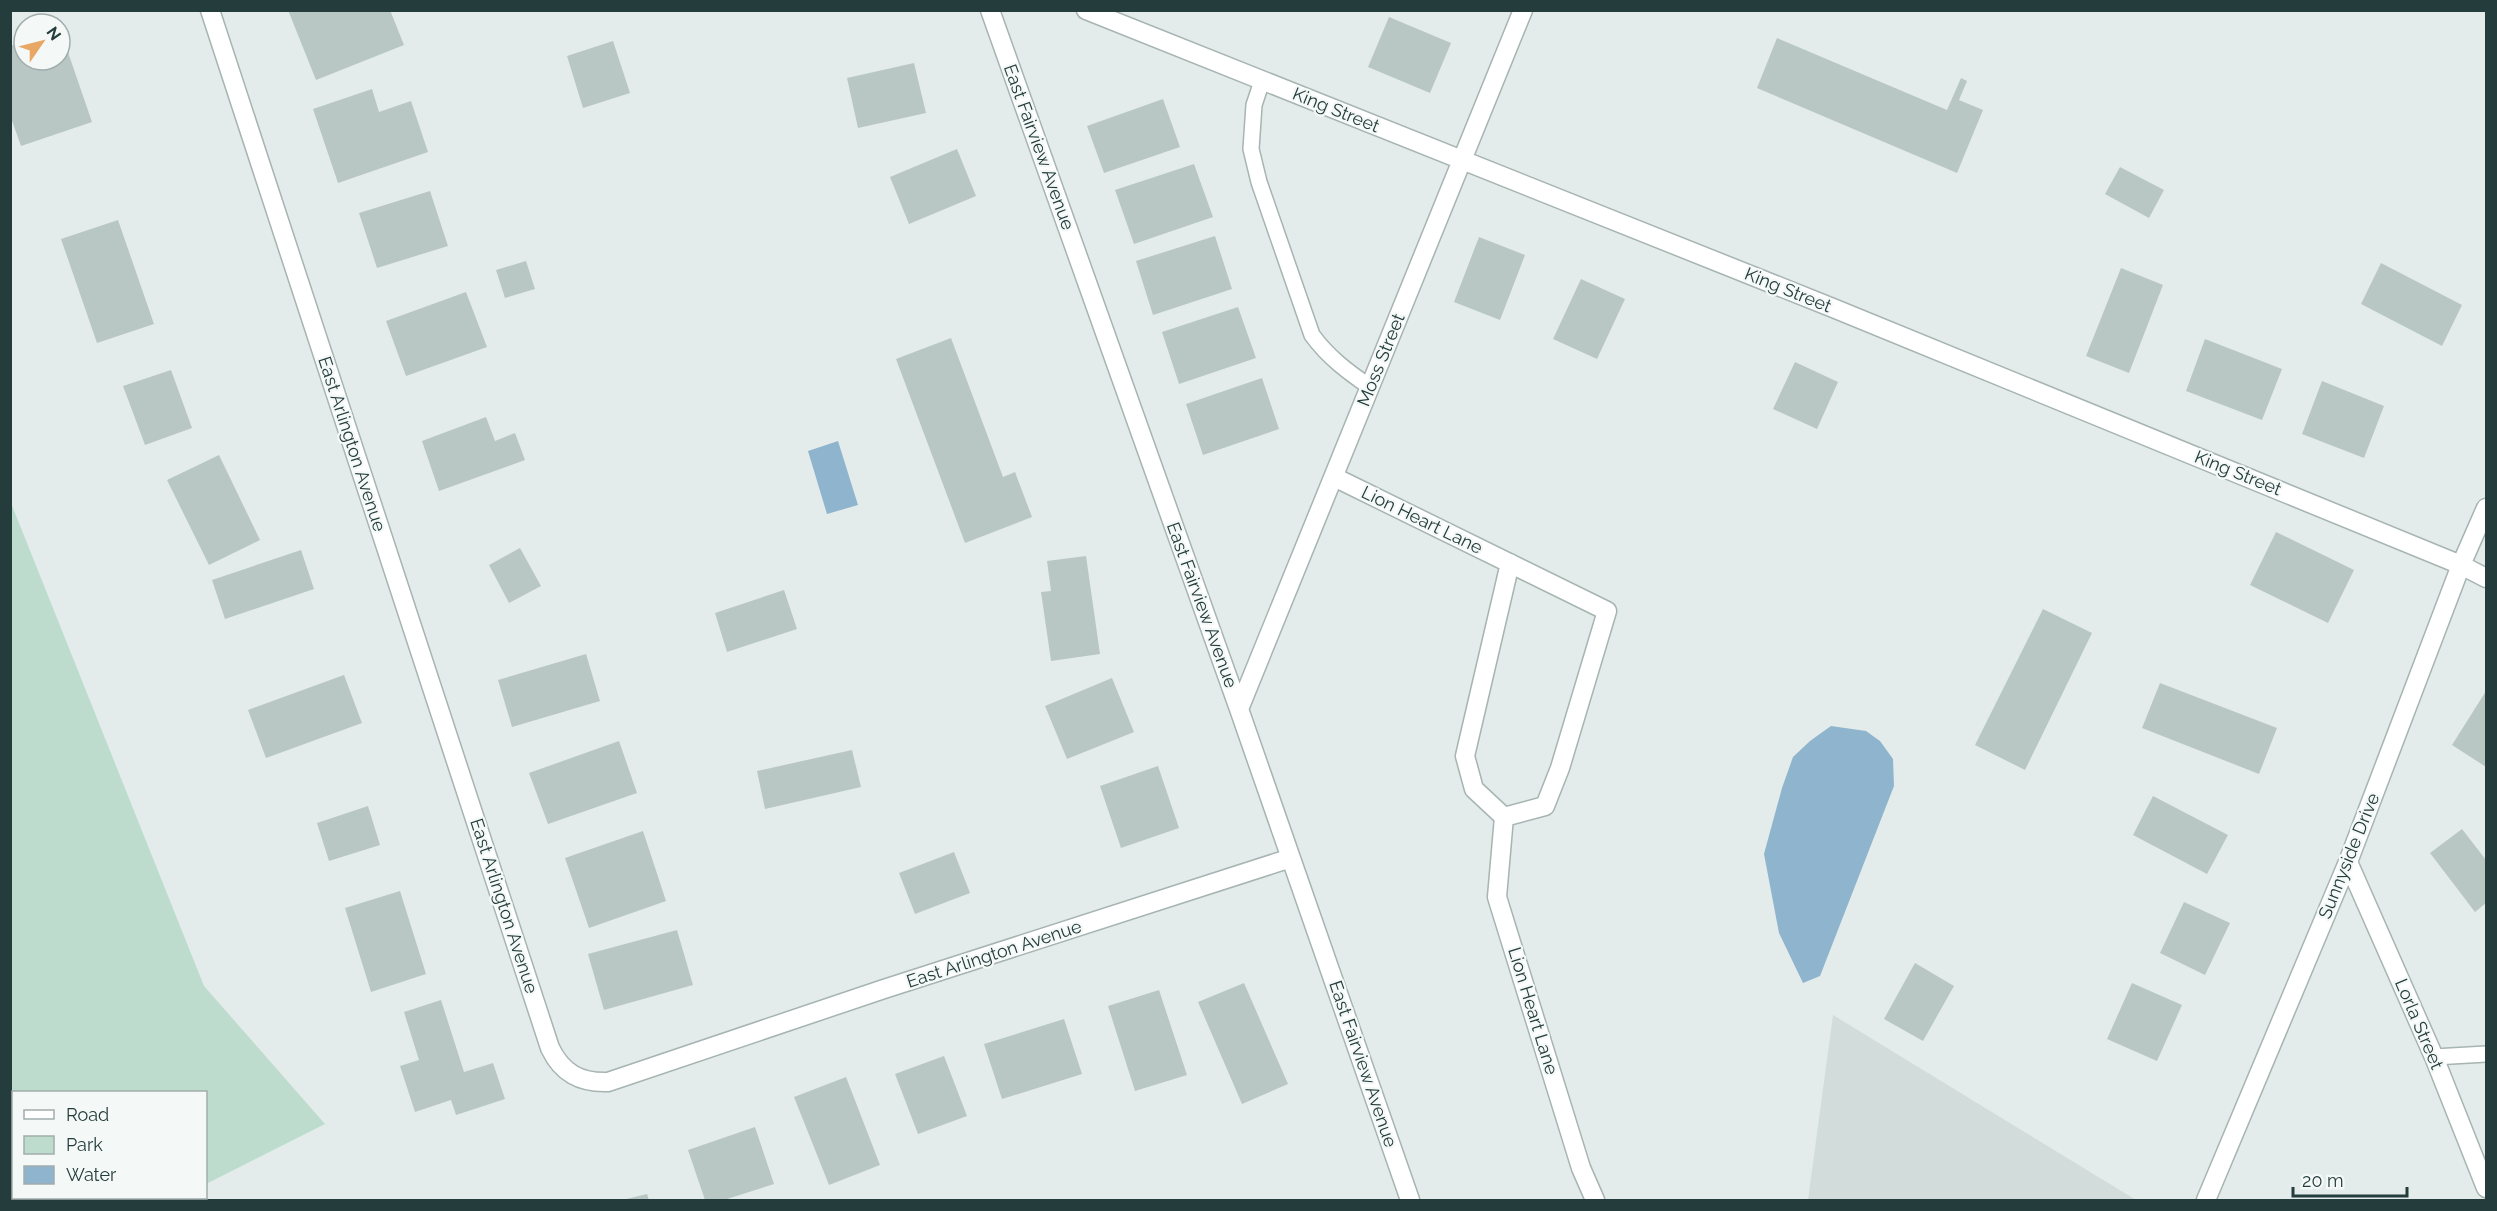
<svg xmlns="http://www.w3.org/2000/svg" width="2497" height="1211" font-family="Raleway,sans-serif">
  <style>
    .built { fill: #d2dcda }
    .green { fill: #bedccd }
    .water { fill: #8fb4cd }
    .building { fill: #b9c7c4 }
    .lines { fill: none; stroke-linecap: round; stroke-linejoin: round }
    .lane-casing { stroke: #a6b4b2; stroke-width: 18 }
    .street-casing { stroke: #a6b4b2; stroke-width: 21 }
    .lane { stroke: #fff; stroke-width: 15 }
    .street { stroke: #fff; stroke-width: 18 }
    .labels { text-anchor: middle; stroke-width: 4.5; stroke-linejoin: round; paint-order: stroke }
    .street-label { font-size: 18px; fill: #243c3c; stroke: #f4f9f7 }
  </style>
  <rect width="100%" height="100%" fill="#e3ecea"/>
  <path class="built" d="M 1833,1015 L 2136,1200 L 1808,1200 Z"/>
  <path class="green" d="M 11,503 L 204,986 L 325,1124 L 206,1184 L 206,1092 L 14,1092 L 13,1130 L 11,1131 Z
    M 64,1198 L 187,1198 L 185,1200 L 66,1200 Z"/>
  <path class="water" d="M 838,441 L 858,505 L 827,514 L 808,451 Z
    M 1831,726 L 1866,731 L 1880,741 L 1893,759 L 1894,786 L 1820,976 L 1803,983 L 1779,933 L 1764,854 L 1782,788 L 1793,757 L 1810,741 Z"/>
  <path class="building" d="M 288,10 L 390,10 L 404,45 L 316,80 Z
    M 1389,17 L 1451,43 L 1430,93 L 1368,67 Z
    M 60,29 L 92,122 L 21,146 L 10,115 L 10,46 L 24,42 L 24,60 L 60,60 Z
    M 1777,38 L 1947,110 L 1961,78 L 1967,81 L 1959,100 L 1983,110 L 1957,173 L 1757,88 Z
    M 613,41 L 630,93 L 583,108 L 567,56 Z
    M 914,63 L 926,113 L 858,128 L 847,78 Z
    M 372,89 L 379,112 L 411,101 L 428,152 L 338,183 L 313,109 Z
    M 1163,99 L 1180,147 L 1104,173 L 1087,126 Z
    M 957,149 L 976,196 L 909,224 L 890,177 Z
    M 1194,164 L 1213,217 L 1134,244 L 1115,190 Z
    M 2120,167 L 2164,190 L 2149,218 L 2105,194 Z
    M 430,191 L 448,246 L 377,268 L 359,213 Z
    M 118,220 L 154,324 L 97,343 L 61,239 Z
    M 1215,236 L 1232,289 L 1153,315 L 1136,261 Z
    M 1479,237 L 1525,255 L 1500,320 L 1454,302 Z
    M 526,261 L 535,289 L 505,298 L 496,270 Z
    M 2381,263 L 2462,305 L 2442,346 L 2361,304 Z
    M 2121,268 L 2163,285 L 2129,373 L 2086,356 Z
    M 1581,279 L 1625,299 L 1597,359 L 1553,339 Z
    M 466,292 L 487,347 L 406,376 L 386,321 Z
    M 1238,307 L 1256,358 L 1179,384 L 1162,332 Z
    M 951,338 L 1003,477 L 1015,472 L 1032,517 L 965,543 L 896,359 Z
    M 2205,339 L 2282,369 L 2262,420 L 2186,391 Z
    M 1795,362 L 1838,382 L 1817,429 L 1773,409 Z
    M 171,370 L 192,428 L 145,445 L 123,386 Z
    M 1262,378 L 1279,429 L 1203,455 L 1186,404 Z
    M 2322,381 L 2384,406 L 2364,458 L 2302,434 Z
    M 486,417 L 495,441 L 515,433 L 525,460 L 439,491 L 422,441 Z
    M 219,455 L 260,540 L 209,565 L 167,480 Z
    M 2276,532 L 2354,570 L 2328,623 L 2250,585 Z
    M 520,548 L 541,586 L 509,603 L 489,565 Z
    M 301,550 L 314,589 L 225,619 L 212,580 Z
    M 1086,556 L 1100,654 L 1051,661 L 1041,592 L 1051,591 L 1047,561 Z
    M 784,590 L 797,629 L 727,652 L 715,613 Z
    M 2043,609 L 2092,633 L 2025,770 L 1975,745 Z
    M 586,654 L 600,701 L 512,727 L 498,680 Z
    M 344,675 L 362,723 L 266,758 L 248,710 Z
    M 1112,678 L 1134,732 L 1067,759 L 1045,706 Z
    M 2160,683 L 2277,728 L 2259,774 L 2142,728 Z
    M 2486,691 L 2486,767 L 2452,745 Z
    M 619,741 L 637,793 L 548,824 L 529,773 Z
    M 852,750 L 861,787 L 765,809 L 757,771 Z
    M 1158,766 L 1179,828 L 1121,848 L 1100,786 Z
    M 2153,796 L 2228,835 L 2207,874 L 2133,835 Z
    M 368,806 L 380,845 L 329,861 L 317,823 Z
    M 2462,829 L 2486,860 L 2486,903 L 2475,912 L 2430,853 Z
    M 643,831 L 666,901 L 589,928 L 565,858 Z
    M 954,852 L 970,893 L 915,914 L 899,873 Z
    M 400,891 L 426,974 L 371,992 L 345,908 Z
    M 2184,902 L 2230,923 L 2205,975 L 2160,953 Z
    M 677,930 L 693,985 L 604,1010 L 588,954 Z
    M 1915,963 L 1954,986 L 1923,1041 L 1884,1019 Z
    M 1244,983 L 1288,1084 L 1242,1104 L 1198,1002 Z
    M 2132,983 L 2182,1005 L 2157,1061 L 2107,1039 Z
    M 1159,990 L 1187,1075 L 1135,1091 L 1108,1006 Z
    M 441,1000 L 464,1072 L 493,1063 L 505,1099 L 456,1115 L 451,1100 L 415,1112 L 400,1066 L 419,1060 L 404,1012 Z
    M 1064,1019 L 1082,1074 L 1002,1099 L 984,1044 Z
    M 944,1056 L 967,1116 L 918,1134 L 895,1074 Z
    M 846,1077 L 880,1165 L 829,1185 L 794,1097 Z
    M 755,1127 L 774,1184 L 724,1200 L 705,1200 L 688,1150 Z
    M 647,1194 L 649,1200 L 622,1200 Z"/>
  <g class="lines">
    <g class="lane-casing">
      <path id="lane" d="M 1262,81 L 1254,105 L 1251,149 L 1259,182 L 1312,335 C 1328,357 1348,372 1370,387
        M 2434,1057 L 2486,1054"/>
    </g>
    <g class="street-casing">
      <path id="street" d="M 210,10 L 550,1048 C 562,1073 580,1083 608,1082 L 884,989 L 1291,858
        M 990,10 L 1239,709 L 1410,1200
        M 1086,10 L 1833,308 L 2461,565 L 2486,578
        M 1334,477 L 1607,611 L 1560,768 L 1545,806 L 1504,817 L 1474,789 L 1465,756 L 1510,563
        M 1239,709 L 1523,10
        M 1504,817 L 1497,897 L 1581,1168 L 1595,1200
        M 2348,862 L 2434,1057 L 2486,1188
        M 2206,1200 L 2348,862 L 2461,565 L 2486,508"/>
    </g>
    <use href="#lane" class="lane"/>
    <use href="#street" class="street"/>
  </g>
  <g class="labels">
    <g class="street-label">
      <text transform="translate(1336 110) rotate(22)" y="6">King Street</text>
      <text transform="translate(1039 147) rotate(70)" y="6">East Fairview Avenue</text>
      <text transform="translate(1788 290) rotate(22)" y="6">King Street</text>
      <text transform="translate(1381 360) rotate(-68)" y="6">Moss Street</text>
      <text transform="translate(352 444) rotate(72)" y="6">East Arlington Avenue</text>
      <text transform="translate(2238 473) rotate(22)" y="6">King Street</text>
      <text transform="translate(1422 520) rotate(26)" y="6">Lion Heart Lane</text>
      <text transform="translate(1202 605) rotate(70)" y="6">East Fairview Avenue</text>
      <text transform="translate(2349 856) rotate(-68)" y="6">Sunnyside Drive</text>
      <text transform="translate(504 906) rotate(72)" y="6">East Arlington Avenue</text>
      <text transform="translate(994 954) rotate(-18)" y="6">East Arlington Avenue</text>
      <text transform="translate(1533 1011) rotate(73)" y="6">Lion Heart Lane</text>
      <text transform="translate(2419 1024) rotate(67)" y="6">Lorla Street</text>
      <text transform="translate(1363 1064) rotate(71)" y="6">East Fairview Avenue</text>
    </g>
  </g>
  <rect width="2497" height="1211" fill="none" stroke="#243c3c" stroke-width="24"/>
  <rect x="12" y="1091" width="195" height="108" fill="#f4f9f7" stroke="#a1adac" stroke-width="1.5"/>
  <rect x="24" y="1110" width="30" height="9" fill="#ffffff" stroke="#a1adac" stroke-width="1.5"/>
  <text x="66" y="1121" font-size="18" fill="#243c3c">Road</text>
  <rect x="24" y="1136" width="30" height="18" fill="#bedccd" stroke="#a1adac" stroke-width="1.5"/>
  <text x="66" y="1151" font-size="18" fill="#243c3c">Park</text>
  <rect x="24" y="1166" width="30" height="18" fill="#8fb4cd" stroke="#a1adac" stroke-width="1.5"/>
  <text x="66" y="1181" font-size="18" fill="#243c3c">Water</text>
  <g transform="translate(42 42) rotate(55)"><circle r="28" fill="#f4f9f7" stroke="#a1adac" stroke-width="1.5"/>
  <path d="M0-4.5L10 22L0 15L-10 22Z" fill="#e8a765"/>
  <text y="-9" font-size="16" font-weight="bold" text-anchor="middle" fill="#243c3c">N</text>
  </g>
  <path d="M2293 1187v9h114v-9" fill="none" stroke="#243c3c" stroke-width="3"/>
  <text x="2302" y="1187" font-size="18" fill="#243c3c" stroke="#f4f9f7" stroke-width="4.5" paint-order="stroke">20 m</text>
</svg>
